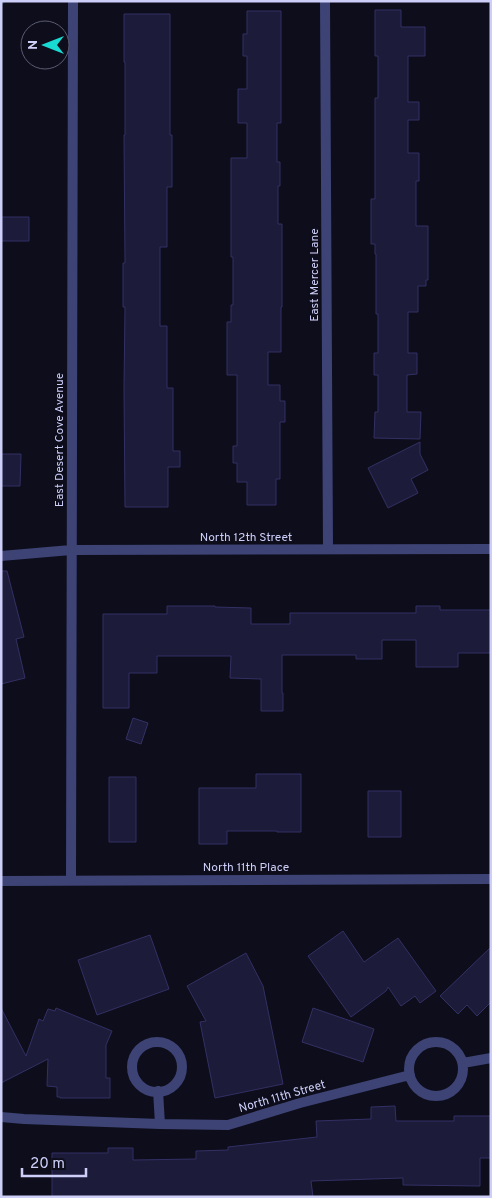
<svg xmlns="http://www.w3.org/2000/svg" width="492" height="1198" font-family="Overpass,sans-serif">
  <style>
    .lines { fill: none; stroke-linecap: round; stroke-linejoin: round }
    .stream { stroke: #122b3f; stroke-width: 6 }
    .building { fill: #1d1b3a; stroke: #333064 }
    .street { stroke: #3d4375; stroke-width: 10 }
    .labels { text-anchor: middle; stroke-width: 5; stroke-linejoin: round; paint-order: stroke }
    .street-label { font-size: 12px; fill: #cdcff9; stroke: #0e0d1b }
  </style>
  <rect width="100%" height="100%" fill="#0e0d1b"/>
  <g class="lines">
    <path class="stream" d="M 1,2 L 2,1"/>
  </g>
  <path class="building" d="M 375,10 L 401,10 L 401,27 L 425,27 L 425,56 L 408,56 L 408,102 L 419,102 L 419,120 L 408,120 L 408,153 L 419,153 L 419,181 L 416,181 L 416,226 L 428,226 L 428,280 L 426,280 L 426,286 L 418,286 L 418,312 L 408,312 L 408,353 L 417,353 L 417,374 L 407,375 L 407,412 L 421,412 L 420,439 L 374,438 L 375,412 L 378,412 L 378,375 L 374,375 L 374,353 L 378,353 L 378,314 L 376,314 L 376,254 L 375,254 L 375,244 L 371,244 L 371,199 L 375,199 L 375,98 L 378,98 L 378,56 L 375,56 Z
    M 247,11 L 281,11 L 281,123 L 277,123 L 277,162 L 280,162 L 280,186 L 278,186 L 278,224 L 282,224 L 282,307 L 281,307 L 281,352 L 268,352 L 268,385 L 280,385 L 280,401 L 285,401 L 285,422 L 280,422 L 280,479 L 276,479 L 276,505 L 247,505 L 247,482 L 237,482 L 237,463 L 233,463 L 233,446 L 237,446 L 237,375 L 227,375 L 227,322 L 231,322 L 231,305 L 233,305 L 233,257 L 231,257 L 231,158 L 247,158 L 247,123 L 238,123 L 238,89 L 247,89 L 247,56 L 243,56 L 243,34 L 247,34 Z
    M 124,14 L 170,14 L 170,135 L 172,135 L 172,187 L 167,187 L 167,247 L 160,247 L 160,326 L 167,326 L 167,388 L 173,388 L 173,451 L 180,451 L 180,467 L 168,467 L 168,507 L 125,507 L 124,388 L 125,307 L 123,307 L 123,263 L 125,263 L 124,135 L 125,135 L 125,62 L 124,62 Z
    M 1,217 L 29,217 L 29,241 L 1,241 Z
    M 420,442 L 420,454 L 428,470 L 411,479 L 418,493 L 388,508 L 368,468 Z
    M 1,454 L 21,454 L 20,486 L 1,486 Z
    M 1,571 L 7,571 L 24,637 L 16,639 L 25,678 L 1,684 Z
    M 167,606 L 215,606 L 215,607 L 251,608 L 251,624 L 290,624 L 290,613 L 416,613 L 416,606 L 440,606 L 440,610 L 491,610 L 491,653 L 458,653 L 458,667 L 416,667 L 416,640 L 382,640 L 382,659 L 356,659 L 356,655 L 282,655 L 282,693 L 283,693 L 283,711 L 261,711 L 261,679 L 230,678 L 231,656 L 157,656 L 157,673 L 129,673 L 129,708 L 103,708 L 103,614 L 167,614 Z
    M 133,718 L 148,723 L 141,744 L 126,739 Z
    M 256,774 L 301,774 L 301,832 L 277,832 L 277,831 L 227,831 L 227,844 L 199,844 L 199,788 L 256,788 Z
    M 109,777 L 136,777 L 136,842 L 109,842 Z
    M 368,791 L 401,791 L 401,837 L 368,837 Z
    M 343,931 L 364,962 L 398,938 L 436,991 L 420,1003 L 415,996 L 401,1006 L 388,987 L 386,991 L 351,1017 L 308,956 Z
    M 150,935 L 169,989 L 97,1015 L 78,960 Z
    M 491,947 L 491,1002 L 477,1016 L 467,1005 L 458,1014 L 440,996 Z
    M 246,953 L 263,986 L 283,1084 L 215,1098 L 200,1022 L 206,1021 L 187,986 Z
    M 1,1008 L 26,1056 L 39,1019 L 43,1021 L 48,1009 L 55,1011 L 56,1008 L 112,1031 L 106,1045 L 106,1078 L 110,1078 L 110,1098 L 60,1098 L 60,1097 L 57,1097 L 57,1087 L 47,1086 L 48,1059 L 1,1083 Z
    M 313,1008 L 374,1029 L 363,1062 L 302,1042 Z
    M 395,1106 L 396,1121 L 454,1121 L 454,1116 L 491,1116 L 491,1158 L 480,1158 L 480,1186 L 403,1185 L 403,1178 L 311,1181 L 313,1197 L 52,1197 L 52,1153 L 108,1153 L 108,1148 L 133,1148 L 133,1160 L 196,1159 L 196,1151 L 228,1150 L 228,1147 L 317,1137 L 316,1121 L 371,1119 L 371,1107 Z"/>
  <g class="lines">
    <path class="street" d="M 325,1 L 328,549
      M 1,556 L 71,550 L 491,549
      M 71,880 L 73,1
      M 1,881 L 491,879
      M409 1069a27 27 0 1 1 54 0a27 27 0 1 1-54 0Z
      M132 1067a25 25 0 1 1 50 0a25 25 0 1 1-50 0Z
      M 463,1063 L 491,1058
      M 158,1091 L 160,1124
      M 1,1117 L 24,1119 L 160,1124 L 228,1125 L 300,1103 L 410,1075"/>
  </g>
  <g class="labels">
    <g class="street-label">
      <text transform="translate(314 275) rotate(-90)" y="4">East Mercer Lane</text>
      <text transform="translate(59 440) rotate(-90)" y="4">East Desert Cove Avenue</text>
      <text x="246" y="541">North 12th Street</text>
      <text x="246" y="871">North 11th Place</text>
      <text transform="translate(282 1096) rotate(-16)" y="4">North 11th Street</text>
    </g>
  </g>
  <rect width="492" height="1198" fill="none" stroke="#cdcff9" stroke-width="5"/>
  <g transform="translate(45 45) rotate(270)"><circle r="24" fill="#0e0d1b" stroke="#5a5b74"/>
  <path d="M0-4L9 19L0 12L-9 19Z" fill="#19dad2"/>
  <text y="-8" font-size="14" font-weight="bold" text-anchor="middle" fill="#cdcff9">N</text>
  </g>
  <path d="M22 1168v8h64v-8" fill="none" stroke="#cdcff9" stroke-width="2.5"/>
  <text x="30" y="1168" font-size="15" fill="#cdcff9" stroke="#0e0d1b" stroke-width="4" paint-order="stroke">20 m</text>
</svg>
